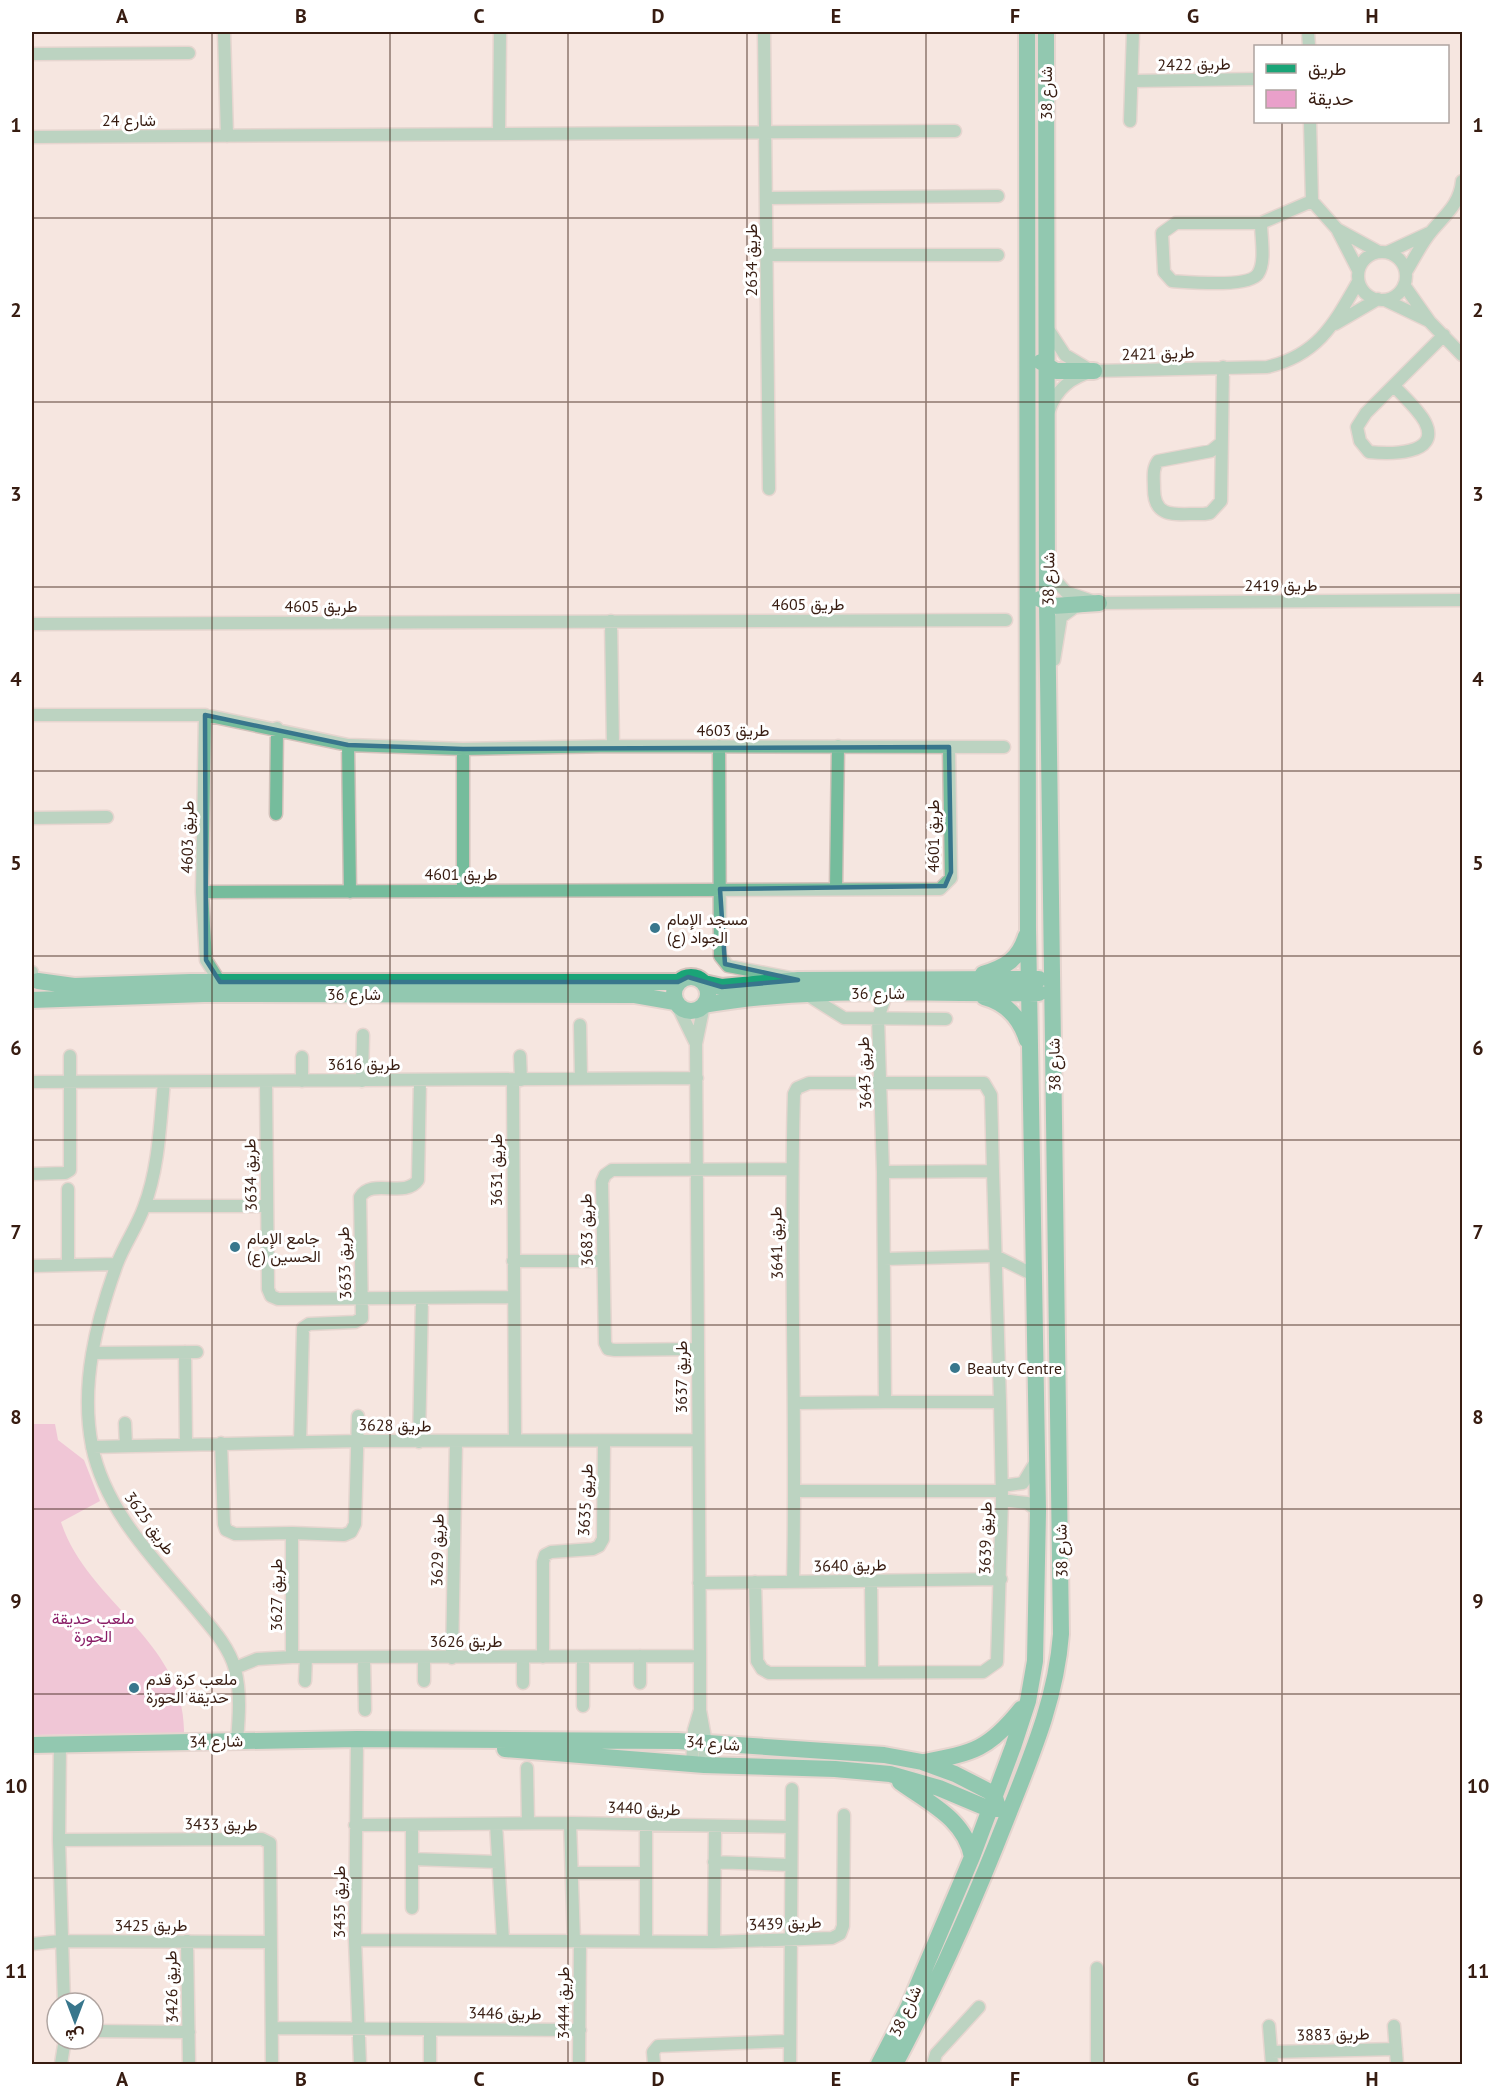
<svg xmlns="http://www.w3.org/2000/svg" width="1494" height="2096" font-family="'PT Sans',Vazirmatn,sans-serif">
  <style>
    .green { fill: #e9a0ca }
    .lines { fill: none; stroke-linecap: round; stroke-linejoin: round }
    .street-casing { stroke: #d3c2bb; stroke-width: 15 }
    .secondary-casing { stroke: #d3c2bb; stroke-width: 20 }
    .street { stroke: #75bc9c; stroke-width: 12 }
    .secondary { stroke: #1aa477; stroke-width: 16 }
    .marked { fill: none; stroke: #38768c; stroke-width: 4.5; stroke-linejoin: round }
    .grid { fill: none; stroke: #371c11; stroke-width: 1.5; stroke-opacity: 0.55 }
    .poi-dot { fill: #38768c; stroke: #fff; stroke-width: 2 }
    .labels { text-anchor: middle; stroke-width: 6; stroke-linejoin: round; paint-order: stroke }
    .street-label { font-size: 16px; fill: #371c11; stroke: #fff }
    .poi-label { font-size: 16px; fill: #371c11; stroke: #fff; text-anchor: start }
    .park-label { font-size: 16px; fill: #8a1e67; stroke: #fff }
    .neatline { fill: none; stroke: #371c11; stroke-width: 2 }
    .grid-label { font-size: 20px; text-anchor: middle; font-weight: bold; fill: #371c11 }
  </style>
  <rect width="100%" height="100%" fill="#f5e6e0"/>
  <path class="green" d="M 32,1424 L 55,1424 L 58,1440 L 84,1460 L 100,1501 L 61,1522 C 86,1601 186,1642 184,1733 L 32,1735 Z"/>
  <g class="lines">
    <g class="street-casing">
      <path id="street" d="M 224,32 L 227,136
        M 764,32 L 769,489
        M 1308,32 L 1309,46
        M 32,54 L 189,53
        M 1133,81 L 1256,79
        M 1130,121 L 1133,32
        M 1310,122 L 1312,201 L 1337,229 L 1379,252
        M 499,133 L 500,32
        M 32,137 L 955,131
        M 767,198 L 998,196
        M 1261,223 C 1261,238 1266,262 1258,274 C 1248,288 1188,282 1172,281 L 1164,272 L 1162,233 L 1176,223 L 1261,223 L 1312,201
        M 1337,229 L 1358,270
        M1358 276a24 24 0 1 1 48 0a24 24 0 1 1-48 0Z
        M 1388,252 L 1429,233
        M 767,255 L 998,255
        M 1406,272 C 1414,259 1421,244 1431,232 C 1445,215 1460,204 1462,181
        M 1404,285 L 1430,322 L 1462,355
        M 1385,300 L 1429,321
        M 1335,324 L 1378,299
        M 1048,329 L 1065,355 L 1090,370
        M 1394,386 C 1404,397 1418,409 1425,422 C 1442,456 1387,454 1369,452 L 1360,441 L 1357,427 L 1366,413 L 1444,335
        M 1049,411 C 1056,389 1071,377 1094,371 L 1267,367 C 1318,355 1334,324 1358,282
        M 1221,443 L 1211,451 L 1158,461 C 1152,469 1154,478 1154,489 C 1154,521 1179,513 1204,514 L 1210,513 L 1221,501 L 1223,367
        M 1048,572 L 1066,592 L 1092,601
        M 611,621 L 613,746
        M 32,624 L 1006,620
        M 1054,660 L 1061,617 L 1075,607 L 1099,603 L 1462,600
        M 32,715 L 205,715 L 348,745 L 463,749 L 613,746 L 1004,747
        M 205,715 L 202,892 L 206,960 L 220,982
        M 348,745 L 350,892
        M 719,746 L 720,956 L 728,966 L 791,978
        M 463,749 L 463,891
        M 276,814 L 277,728
        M 32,818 L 107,817
        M 836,889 L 838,746
        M 202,892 L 940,889 L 951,878 L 949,747
        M 32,972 L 32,974
        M 806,994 L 844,1018 L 946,1019
        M 678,1007 L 696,1044
        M 580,1025 L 581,1079
        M 520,1056 L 521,1080
        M 302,1057 L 302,1081
        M 513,1080 L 515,1440
        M 266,1081 L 268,1289 L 271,1296 L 278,1299 L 513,1297
        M 362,1081 L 363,1035
        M 32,1082 L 697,1078
        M 164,1082 C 160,1123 159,1168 144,1207 C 137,1227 124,1245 117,1264 C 96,1322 80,1385 92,1446 C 105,1511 155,1560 196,1609 C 210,1626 229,1646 235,1669 C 241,1693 239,1717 237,1741
        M 883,1172 L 993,1171 L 1000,1402
        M 32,1174 L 65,1173 L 70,1170 L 70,1056
        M 68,1189 L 68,1265
        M 145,1206 L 267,1206
        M 884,1259 L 995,1256 L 1034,1275
        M 513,1261 L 603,1261
        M 32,1266 L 117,1264
        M 697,1349 L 615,1350 L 608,1349 L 605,1343 L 602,1182 L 605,1175 L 612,1170 L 792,1169
        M 185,1352 L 186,1444
        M 93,1353 L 197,1352
        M 795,1403 L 885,1402 L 883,1172 L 878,1018 L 887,992
        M 125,1423 L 126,1446
        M 300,1442 L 303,1328 L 309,1324 L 355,1322 L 362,1318 L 360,1197 C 372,1177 405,1199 418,1180 L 420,1081
        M 419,1442 L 422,1298
        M 221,1443 L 224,1524 L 226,1530 L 235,1534 L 292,1533
        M 92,1447 L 358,1441 L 698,1440
        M 1002,1486 L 1023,1483 L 1035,1463
        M 796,1491 L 1002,1491
        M 1002,1500 L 1027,1503 L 1038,1511
        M 871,1581 L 872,1672
        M 755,1582 L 757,1661 L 762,1669 L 769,1673 L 983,1672 L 997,1662 L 1002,1500 L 1000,1402 L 885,1402
        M 793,1582 C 797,1419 789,1256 794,1094 L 797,1088 L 809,1083 L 984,1083 L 991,1095 L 993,1171
        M 699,1583 L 1001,1579
        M 292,1657 L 292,1533 L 344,1535 L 351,1532 L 355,1524 L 358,1416
        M 364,1657 L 365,1710
        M 424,1657 L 424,1681
        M 543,1657 L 543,1562 L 545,1555 L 551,1552 L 593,1549 L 599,1546 L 603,1539 L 604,1441
        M 452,1658 L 456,1442
        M 235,1668 L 257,1659 L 292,1657 L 700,1656
        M 305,1681 L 306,1657
        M 523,1683 L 523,1657
        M 640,1683 L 640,1656
        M 583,1706 L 583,1657
        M 357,1739 L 355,1940 L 360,2064
        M 60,1743 L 59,1840 L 64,2003
        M 692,1764 L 694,1730 L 700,1710
        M 704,1765 L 706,1743 L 700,1710 L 700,1656 L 696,1044 L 704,1005
        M 527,1768 L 528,1823
        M 570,1823 L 574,1941
        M 496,1824 L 503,1940
        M 355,1825 L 570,1823 L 791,1827
        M 412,1825 L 412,1908
        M 646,1825 L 646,1941
        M 59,1840 L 262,1839 L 270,1843 L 272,2064
        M 412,1859 L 498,1862
        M 714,1862 L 790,1865
        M 572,1873 L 646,1873
        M 355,1940 L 714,1942 L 832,1938 L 840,1934 L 843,1926 L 844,1815
        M 187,1941 L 189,2064
        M 714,1942 L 715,1827
        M 32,1944 L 60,1941 L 271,1942
        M 1269,2026 L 1272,2064
        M 1394,2026 L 1397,2064
        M 272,2028 L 580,2030
        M 93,2031 L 189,2032
        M 1271,2052 L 1396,2049
        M 61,2064 L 65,2039
        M 430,2064 L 430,2029
        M 579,2064 L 580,1941
        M 654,2064 L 653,2052 L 658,2046 L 790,2041
        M 790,2064 L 792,1789
        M 933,2064 L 936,2054 L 979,2007
        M 1097,2064 L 1097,1968"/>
    </g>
    <g class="secondary-casing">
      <path id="secondary" d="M 1041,362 L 1056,371 L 1094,371
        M 1040,599 L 1053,606 L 1099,603
        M 983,974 C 1006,967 1019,959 1026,936
        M674 994a17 17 0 1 1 34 0a17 17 0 1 1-34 0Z
        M 38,981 L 74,986 L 190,982 L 678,982
        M 704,983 L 722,987 L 798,980 L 1039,979
        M 984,997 C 1007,1003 1020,1018 1027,1040
        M 32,1000 L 204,994 L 635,995 L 675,1002
        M 704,1005 C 815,985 927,995 1039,993
        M 32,1745 L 357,1739 L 678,1741 L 884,1755 L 922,1762 L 955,1774 L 994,1794 L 997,1804
        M 505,1749 L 704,1765 L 835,1769 L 890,1774 L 939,1788 L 989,1809 L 1000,1809
        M 924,1762 C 974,1753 989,1749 1021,1709
        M 900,1782 C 929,1803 965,1819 972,1857
        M 879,2064 L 908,2008 L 972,1857 L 1013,1747 L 1028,1701 L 1035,1661 L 1038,1511 L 1028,929 L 1027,32
        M 895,2064 C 937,1985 973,1904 1006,1820 C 1030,1759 1056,1701 1061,1634 L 1047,604 L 1046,32"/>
    </g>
    <use href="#street" class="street"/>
    <use href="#secondary" class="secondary"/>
  </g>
  <path d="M0 0H1494V2096H0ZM 205,715 L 348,745 L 463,749 L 949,747 L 951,872 L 945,886 L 720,889 L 725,964 L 798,980 L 722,987 L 688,977 L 678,982 L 220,982 L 206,960 Z" fill="#f5e6e0" fill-opacity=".55" fill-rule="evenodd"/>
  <path class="marked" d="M 205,715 L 348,745 L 463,749 L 949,747 L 951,872 L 945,886 L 720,889 L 725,964 L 798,980 L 722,987 L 688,977 L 678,982 L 220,982 L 206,960 Z"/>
  <path class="grid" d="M 212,32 L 212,2064M 390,32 L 390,2064M 568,32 L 568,2064M 747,32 L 747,2064M 926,32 L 926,2064M 1104,32 L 1104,2064M 1282,32 L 1282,46M 1282,122 L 1282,2064M 32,218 L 1462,218M 32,402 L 1462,402M 32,587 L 1462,587M 32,771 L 1462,771M 32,956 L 1462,956M 32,1140 L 1462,1140M 32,1325 L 1462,1325M 32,1509 L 1462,1509M 32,1694 L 1462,1694M 32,1878 L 1462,1878"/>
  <g class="poi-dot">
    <circle cx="655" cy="928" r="6"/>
    <circle cx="235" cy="1247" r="6"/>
    <circle cx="955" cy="1368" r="6"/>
    <circle cx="134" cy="1688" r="6"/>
  </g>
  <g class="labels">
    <g class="street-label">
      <text transform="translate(1194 64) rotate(-1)" y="6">طريق 2422</text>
      <text transform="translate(1046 93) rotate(-90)" y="6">شارع 38</text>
      <text x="129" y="126">شارع 24</text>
      <text transform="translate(751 260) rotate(-90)" y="6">طريق 2634</text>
      <text transform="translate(1158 353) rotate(-2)" y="6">طريق 2421</text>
      <text transform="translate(1048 579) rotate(-89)" y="6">شارع 38</text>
      <text x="1281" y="591">طريق 2419</text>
      <text x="808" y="610">طريق 4605</text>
      <text x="321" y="612">طريق 4605</text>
      <text x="733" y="736">طريق 4603</text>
      <text transform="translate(933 836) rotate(-90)" y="6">طريق 4601</text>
      <text transform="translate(187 837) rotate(-89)" y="6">طريق 4603</text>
      <text x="461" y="880">طريق 4601</text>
      <text x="878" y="999">شارع 36</text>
      <text x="354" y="1000">شارع 36</text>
      <text x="364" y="1070">طريق 3616</text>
      <text transform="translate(1054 1065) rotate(-91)" y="6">شارع 38</text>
      <text transform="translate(864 1073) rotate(-92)" y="6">طريق 3643</text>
      <text transform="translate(496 1170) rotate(-90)" y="6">طريق 3631</text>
      <text transform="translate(250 1175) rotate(-91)" y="6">طريق 3634</text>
      <text transform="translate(586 1230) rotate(-91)" y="6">طريق 3683</text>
      <text transform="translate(776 1243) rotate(-91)" y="6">طريق 3641</text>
      <text transform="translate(344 1263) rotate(-92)" y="6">طريق 3633</text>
      <text transform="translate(681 1377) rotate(-90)" y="6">طريق 3637</text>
      <text transform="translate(395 1425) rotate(1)" y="6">طريق 3628</text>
      <text transform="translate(585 1500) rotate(-87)" y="6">طريق 3635</text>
      <text transform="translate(150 1523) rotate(54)" y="6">طريق 3625</text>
      <text transform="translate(985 1538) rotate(-89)" y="6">طريق 3639</text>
      <text transform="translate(437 1550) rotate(-89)" y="6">طريق 3629</text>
      <text transform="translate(1061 1551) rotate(-91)" y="6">شارع 38</text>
      <text transform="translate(850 1565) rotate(-1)" y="6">طريق 3640</text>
      <text transform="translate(276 1595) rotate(-90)" y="6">طريق 3627</text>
      <text x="466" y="1647">طريق 3626</text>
      <text transform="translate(216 1741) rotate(-1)" y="6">شارع 34</text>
      <text transform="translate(713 1743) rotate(4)" y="6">شارع 34</text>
      <text transform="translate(644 1808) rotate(2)" y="6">طريق 3440</text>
      <text transform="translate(221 1824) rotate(1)" y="6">طريق 3433</text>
      <text transform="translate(339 1902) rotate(-90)" y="6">طريق 3435</text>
      <text transform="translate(785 1923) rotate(-2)" y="6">طريق 3439</text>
      <text x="151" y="1931">طريق 3425</text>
      <text transform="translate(171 1987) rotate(-91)" y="6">طريق 3426</text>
      <text transform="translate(563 2003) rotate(-90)" y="6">طريق 3444</text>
      <text transform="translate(905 2011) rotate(-65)" y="6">شارع 38</text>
      <text transform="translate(505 2013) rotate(1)" y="6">طريق 3446</text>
      <text transform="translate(1333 2034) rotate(-1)" y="6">طريق 3883</text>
    </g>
    <g class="poi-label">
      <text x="667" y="925">مسجد الإمام<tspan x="667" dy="18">الجواد (ع)</tspan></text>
      <text x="247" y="1244">جامع الإمام<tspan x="247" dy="18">الحسين (ع)</tspan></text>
      <text x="967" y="1374">Beauty Centre</text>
      <text x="146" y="1685">ملعب كرة قدم<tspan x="146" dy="18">حديقة الحورة</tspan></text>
    </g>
    <g class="park-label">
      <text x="93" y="1624">ملعب حديقة<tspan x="93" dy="18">الحورة</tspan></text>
    </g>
  </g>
  <rect width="1494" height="2096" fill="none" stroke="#ffffff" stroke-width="66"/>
  <rect x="1254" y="45" width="195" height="78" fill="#ffffff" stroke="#afa4a0" stroke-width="1.5"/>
  <rect x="1266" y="64" width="30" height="9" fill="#1aa477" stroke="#afa4a0" stroke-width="1.5"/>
  <text x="1308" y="75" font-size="18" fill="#371c11">طريق</text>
  <rect x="1266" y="90" width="30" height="18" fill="#e9a0ca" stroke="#afa4a0" stroke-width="1.5"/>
  <text x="1308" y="105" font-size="18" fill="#371c11">حديقة</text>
  <g transform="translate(75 2021) rotate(180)"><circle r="28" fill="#ffffff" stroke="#afa4a0" stroke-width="1.5"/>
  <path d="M0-4.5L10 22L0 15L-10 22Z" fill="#38768c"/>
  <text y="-9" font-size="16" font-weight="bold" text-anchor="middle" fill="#371c11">ش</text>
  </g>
  <rect x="33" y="33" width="1428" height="2030" class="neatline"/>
  <g class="grid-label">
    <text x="122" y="23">A</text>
    <text x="301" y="23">B</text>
    <text x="479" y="23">C</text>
    <text x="658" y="23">D</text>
    <text x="836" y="23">E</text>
    <text x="1015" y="23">F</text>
    <text x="1193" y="23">G</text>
    <text x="1372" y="23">H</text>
    <text x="16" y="132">1</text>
    <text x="1478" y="132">1</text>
    <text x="16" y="317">2</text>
    <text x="1478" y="317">2</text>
    <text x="16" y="501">3</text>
    <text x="1478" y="501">3</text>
    <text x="16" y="686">4</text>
    <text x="1478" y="686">4</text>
    <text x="16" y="870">5</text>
    <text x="1478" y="870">5</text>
    <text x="16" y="1055">6</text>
    <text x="1478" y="1055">6</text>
    <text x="16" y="1239">7</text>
    <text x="1478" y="1239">7</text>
    <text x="16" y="1424">8</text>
    <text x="1478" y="1424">8</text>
    <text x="16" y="1608">9</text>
    <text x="1478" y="1608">9</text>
    <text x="16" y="1793">10</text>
    <text x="1478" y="1793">10</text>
    <text x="16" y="1978">11</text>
    <text x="1478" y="1978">11</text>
    <text x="122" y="2086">A</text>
    <text x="301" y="2086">B</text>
    <text x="479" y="2086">C</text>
    <text x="658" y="2086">D</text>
    <text x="836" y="2086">E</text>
    <text x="1015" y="2086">F</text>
    <text x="1193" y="2086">G</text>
    <text x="1372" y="2086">H</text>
  </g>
</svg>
